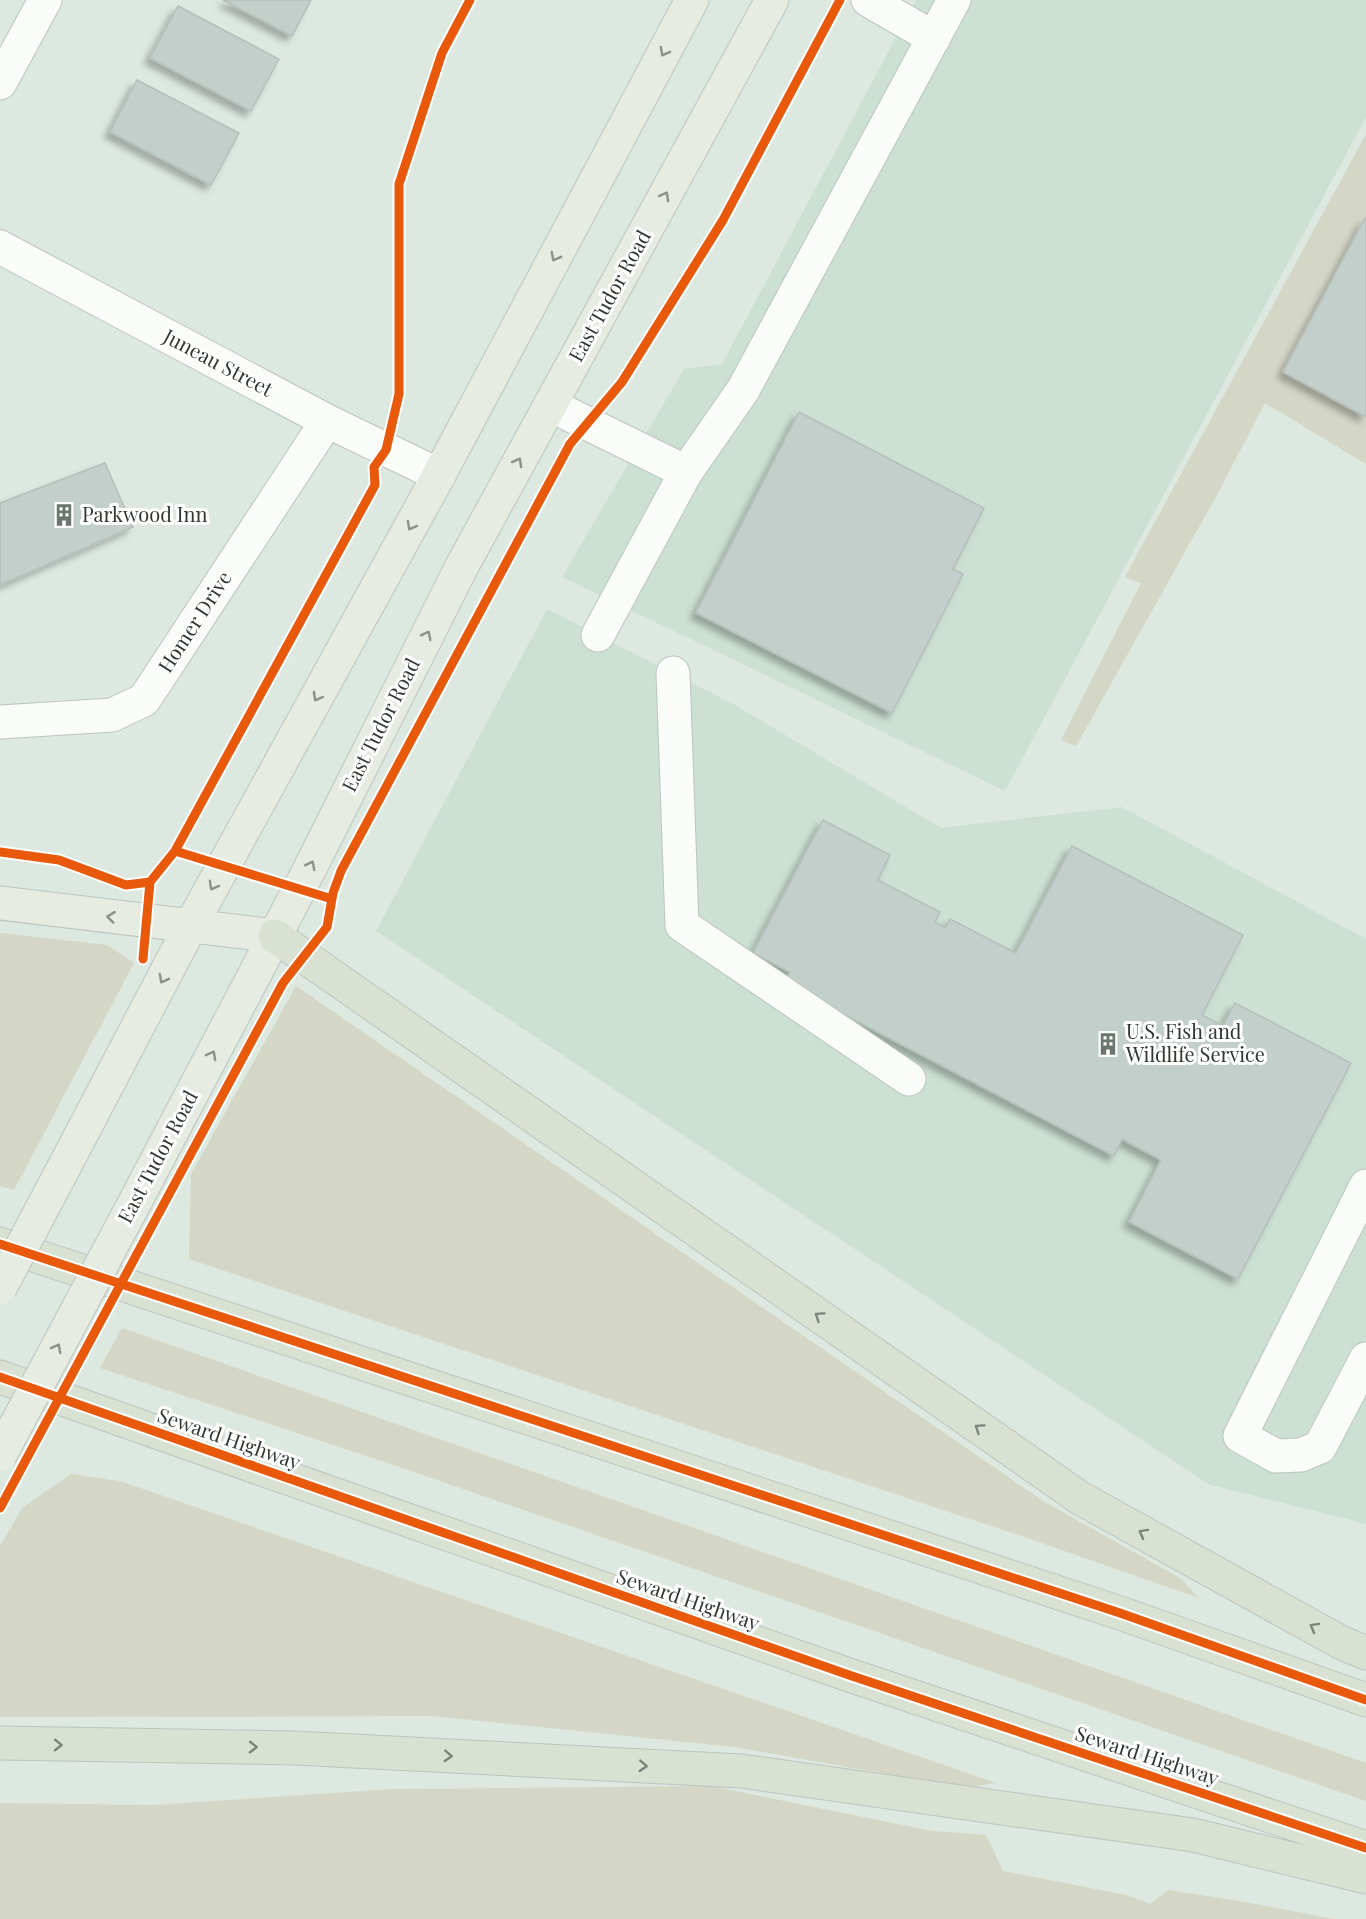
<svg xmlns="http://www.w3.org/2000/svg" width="1366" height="1919" font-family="'Playfair Display',serif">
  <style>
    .built { fill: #cce0d3 }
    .green { fill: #d4d6c6 }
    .building { fill: #c2cfcb; stroke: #b5bfbb; stroke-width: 1.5; filter: url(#shadow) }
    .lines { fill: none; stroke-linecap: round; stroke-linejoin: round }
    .minor-casing { stroke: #bcc5bf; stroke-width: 35 }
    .major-casing { stroke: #bdc4c0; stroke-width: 35 }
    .highway-casing { stroke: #bdc4c0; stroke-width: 35 }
    .minor { stroke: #fafcfa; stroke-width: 33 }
    .major { stroke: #e6ece2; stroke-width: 33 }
    .highway { stroke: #d9e1d2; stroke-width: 33 }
    .major-bridge-casing { stroke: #bdc4c0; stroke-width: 35; stroke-linecap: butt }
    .major-bridge { stroke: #e6ece2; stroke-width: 33 }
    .cycleway-casing { stroke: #fff; stroke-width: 13 }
    .cycleway { stroke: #e8590c; stroke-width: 9 }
    .oneway { stroke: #8b928a }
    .oneway2 { stroke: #7c847b }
    .labels { text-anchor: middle; stroke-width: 6; stroke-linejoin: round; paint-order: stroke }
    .street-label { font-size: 20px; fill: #303833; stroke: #fff }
    .poi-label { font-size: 20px; fill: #303833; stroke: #fff; text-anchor: start }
  </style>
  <defs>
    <filter id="shadow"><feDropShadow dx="-5.5" dy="5.5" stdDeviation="3" flood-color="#0004"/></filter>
  </defs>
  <rect width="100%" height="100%" fill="#dce8e0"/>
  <path class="built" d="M 916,0 L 1366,0 L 1366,117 L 1005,791 L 562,577 L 684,369 L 722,364 Z
    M 547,609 L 735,705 L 941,828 L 1122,807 L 1366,939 L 1366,1524 L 1210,1485 L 376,931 Z"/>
  <path class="green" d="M 1366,134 L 1366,464 L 1265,403 L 1217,495 L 1076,746 L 1061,740 L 1141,583 L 1125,577 Z
    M 0,933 L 107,945 L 134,963 L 14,1190 L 0,1186 Z
    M 296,986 L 1043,1501 L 1180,1578 L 1199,1598 L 1033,1540 L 189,1259 L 191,1174 Z
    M 122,1328 L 1366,1763 L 1366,1801 L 391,1464 L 100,1368 Z
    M 71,1474 L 120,1481 L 996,1783 L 965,1788 L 735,1747 L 433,1716 L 0,1717 L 0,1546 L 22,1508 Z
    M 711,1786 L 932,1831 L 986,1835 L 1003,1871 L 1126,1895 L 1150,1904 L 1168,1890 L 1245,1902 L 1334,1919 L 0,1919 L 0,1803 L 154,1805 L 393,1789 Z"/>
  <path class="building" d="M 223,0 L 311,0 L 292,36 Z
    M 178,6 L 279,59 L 251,111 L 150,58 Z
    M 137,80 L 239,133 L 211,185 L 110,132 Z
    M 1365,218 L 1366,219 L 1366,417 L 1283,372 Z
    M 799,412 L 984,508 L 953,569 L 963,574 L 892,713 L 696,613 Z
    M 105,463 L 133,527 L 0,585 L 0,503 Z
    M 823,820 L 890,855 L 878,880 L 940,912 L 935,922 L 945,928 L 950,919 L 1016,953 L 1072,846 L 1243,935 L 1202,1015 L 1223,1026 L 1235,1003 L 1351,1063 L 1238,1279 L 1129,1222 L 1161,1160 L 1122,1139 L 1114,1156 L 784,983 L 790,972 L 753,953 Z"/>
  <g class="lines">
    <g class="minor-casing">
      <path id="minor" d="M 868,0 L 934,38
        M 0,83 L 45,0
        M 0,247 L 327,421 L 439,475
        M 550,405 L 686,472
        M 598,635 L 686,472 L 743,390 L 954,0
        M 673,673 L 682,925 L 909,1079
        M 0,722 L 112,715 L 144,700 L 327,421
        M 1366,1186 L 1240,1436 L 1276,1456 L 1301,1455 L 1320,1447 L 1366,1359"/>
    </g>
    <g class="major-casing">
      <path id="major" d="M 0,903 L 275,936
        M 61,1173 L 190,927 L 439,475 L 692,0
        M 136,1200 L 299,890 L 462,566 L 772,0"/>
    </g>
    <g class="highway-casing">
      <path id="highway" d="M 275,936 L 1080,1498 L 1342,1643 L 1366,1653
        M 0,1244 L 1120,1613 L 1366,1700
        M 0,1377 L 849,1675 L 1366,1848
        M 0,1743 L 295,1748 L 741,1771 L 1193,1835 L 1366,1877"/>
    </g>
    <use href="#minor" class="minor"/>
    <use href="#major" class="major"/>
    <use href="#highway" class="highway"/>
    <g class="major-bridge-casing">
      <path id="major-bridge" d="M 0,1288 L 61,1173
        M 0,1455 L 136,1200"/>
    </g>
    <use href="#major-bridge" class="major-bridge"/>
    <g class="cycleway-casing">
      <path id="cycleway" d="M 175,851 L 332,899
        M 0,852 L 59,860 L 126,885 L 150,882
        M 143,959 L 150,882 L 175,851 L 375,485 L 374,467 L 386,450 L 399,394 L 399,184 L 442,53 L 470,0
        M 0,1244 L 1120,1613 L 1366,1700
        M 0,1377 L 849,1675 L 1366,1848
        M 0,1508 L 283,983 L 327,927 L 333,893 L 341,871 L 570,444 L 622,382 L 723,220 L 840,0"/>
    </g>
    <use href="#cycleway" class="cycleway"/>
  </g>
  <defs><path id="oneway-chevron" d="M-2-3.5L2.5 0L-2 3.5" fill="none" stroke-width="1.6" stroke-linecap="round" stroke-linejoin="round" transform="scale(1.5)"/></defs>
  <g class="oneway">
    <use href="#oneway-chevron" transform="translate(664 52) rotate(118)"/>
    <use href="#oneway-chevron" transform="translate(665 196) rotate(-61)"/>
    <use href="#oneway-chevron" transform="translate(555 257) rotate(118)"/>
    <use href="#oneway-chevron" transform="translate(518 462) rotate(-61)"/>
    <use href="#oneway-chevron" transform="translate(411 526) rotate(119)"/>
    <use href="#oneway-chevron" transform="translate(427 635) rotate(-63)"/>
    <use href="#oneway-chevron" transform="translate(317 697) rotate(119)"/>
    <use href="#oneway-chevron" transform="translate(311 865) rotate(-63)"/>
    <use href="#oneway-chevron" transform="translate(213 886) rotate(119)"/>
    <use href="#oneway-chevron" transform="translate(111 917) rotate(-173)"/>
    <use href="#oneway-chevron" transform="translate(163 979) rotate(118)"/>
    <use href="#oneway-chevron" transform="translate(212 1055) rotate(-62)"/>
    <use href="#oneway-chevron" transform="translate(57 1348) rotate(-62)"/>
  </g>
  <g class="oneway2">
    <use href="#oneway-chevron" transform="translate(819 1316) rotate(-145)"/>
    <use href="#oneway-chevron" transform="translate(979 1428) rotate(-145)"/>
    <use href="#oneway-chevron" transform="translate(1143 1533) rotate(-151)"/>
    <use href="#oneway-chevron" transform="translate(1314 1627) rotate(-151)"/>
    <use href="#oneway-chevron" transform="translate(58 1745) rotate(1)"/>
    <use href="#oneway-chevron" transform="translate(253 1747) rotate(1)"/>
    <use href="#oneway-chevron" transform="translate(448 1756) rotate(3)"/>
    <use href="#oneway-chevron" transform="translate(643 1766) rotate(3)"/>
  </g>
  <defs>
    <g id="building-bare" transform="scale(1.8)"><path d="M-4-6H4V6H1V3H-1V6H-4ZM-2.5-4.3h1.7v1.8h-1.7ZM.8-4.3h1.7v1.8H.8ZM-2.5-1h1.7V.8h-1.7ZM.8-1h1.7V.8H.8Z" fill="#6c7670" stroke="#fff" stroke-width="2.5" paint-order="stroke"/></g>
  </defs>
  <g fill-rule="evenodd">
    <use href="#building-bare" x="64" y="515"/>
    <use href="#building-bare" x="1108" y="1044"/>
  </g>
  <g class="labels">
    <g class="street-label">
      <text transform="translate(610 296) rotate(-61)" y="7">East Tudor Road</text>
      <text transform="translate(218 363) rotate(28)" y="7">Juneau Street</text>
      <text transform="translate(195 622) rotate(-57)" y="7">Homer Drive</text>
      <text transform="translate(381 725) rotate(-63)" y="7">East Tudor Road</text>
      <text transform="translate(158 1157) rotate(-62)" y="7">East Tudor Road</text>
      <text transform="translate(229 1439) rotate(19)" y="7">Seward Highway</text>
      <text transform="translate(688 1600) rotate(19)" y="7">Seward Highway</text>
      <text transform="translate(1147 1756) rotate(18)" y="7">Seward Highway</text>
    </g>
    <g class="poi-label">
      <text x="82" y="522">Parkwood Inn</text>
      <text x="1126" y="1039">U.S. Fish and<tspan x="1126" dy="23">Wildlife Service</tspan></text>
    </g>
  </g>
</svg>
